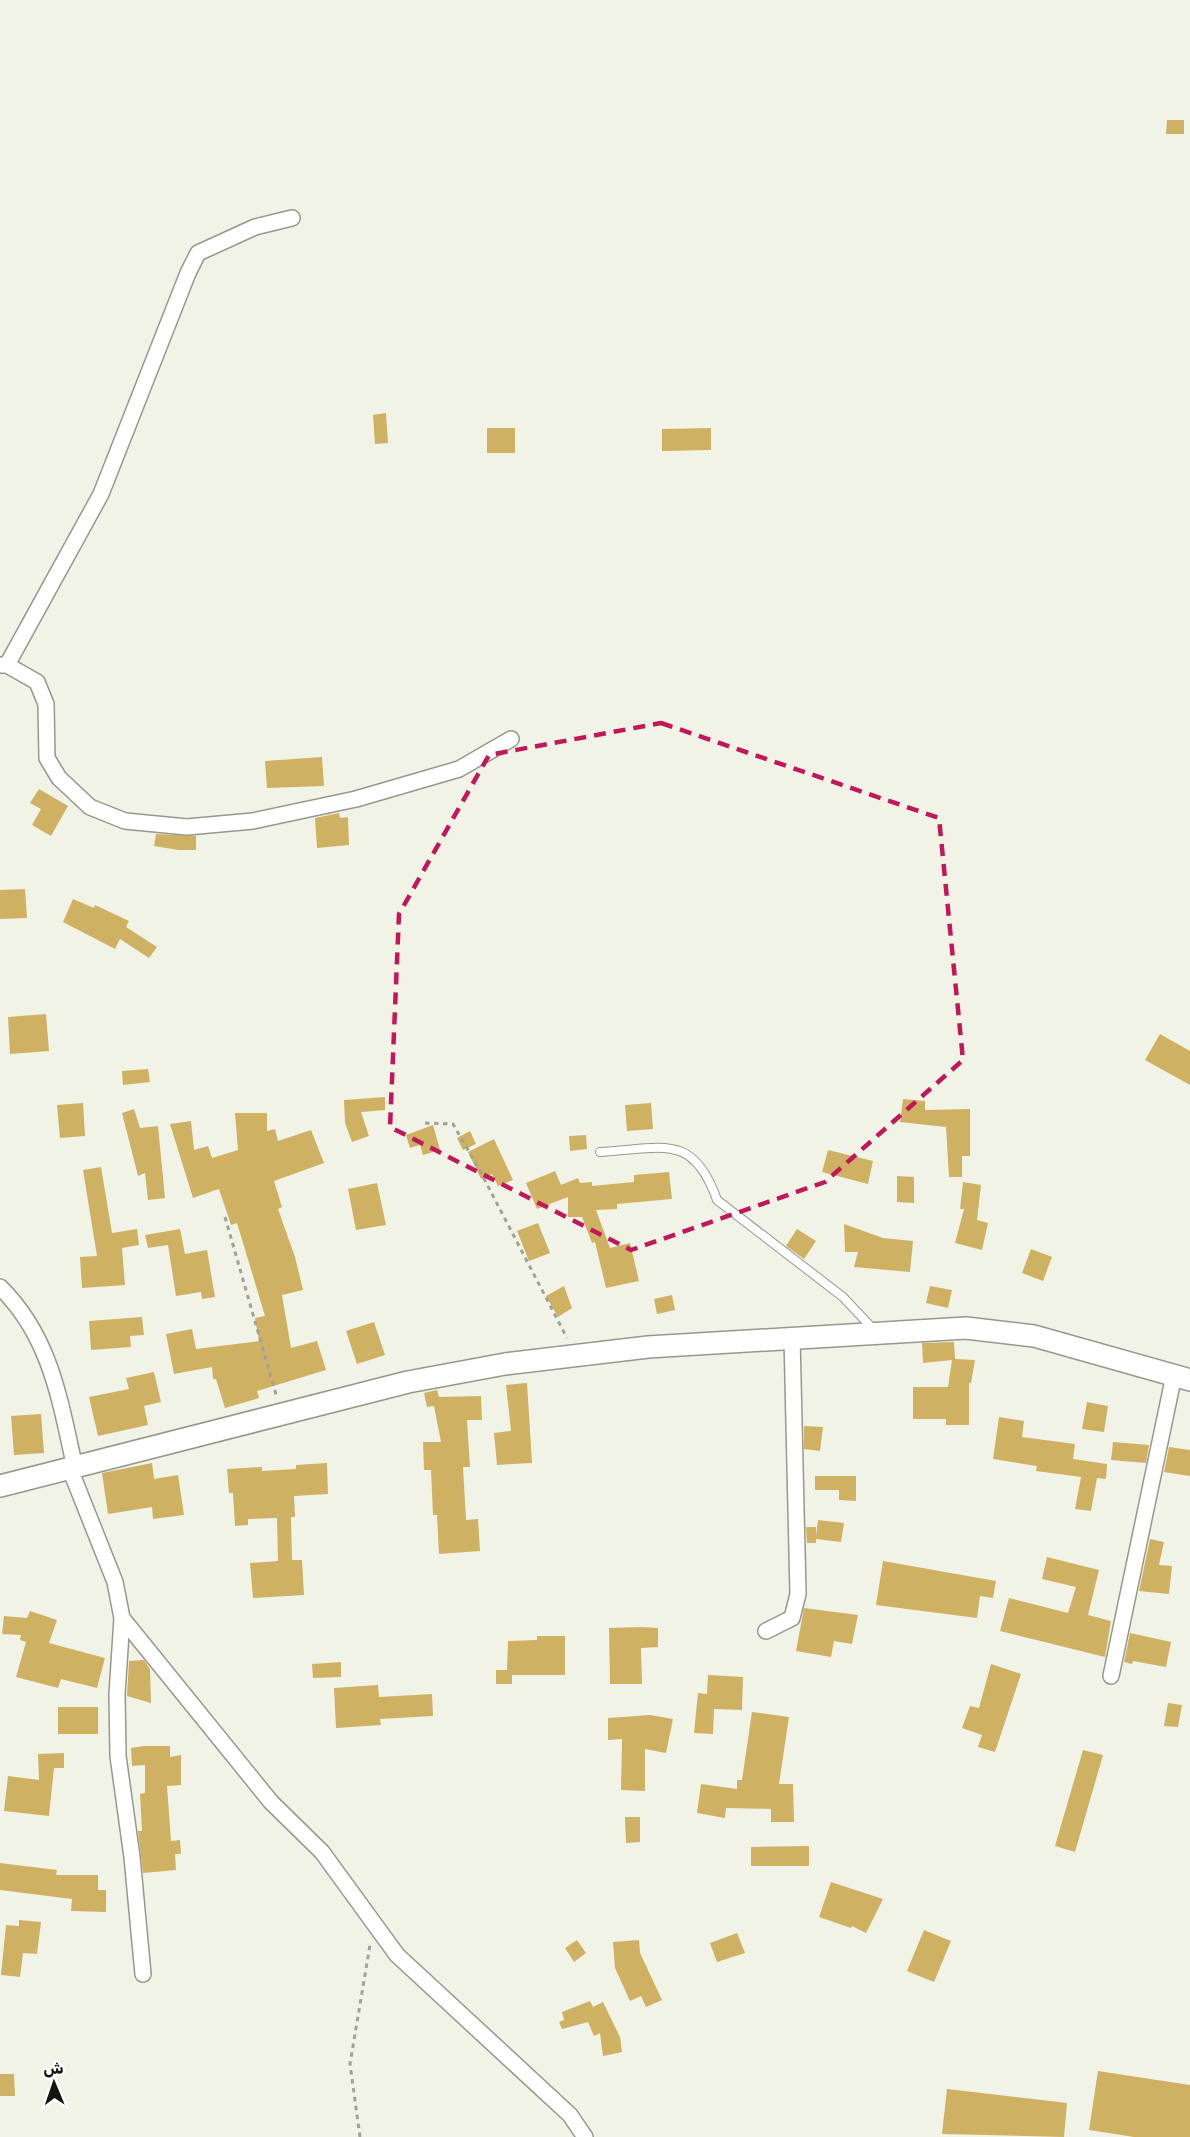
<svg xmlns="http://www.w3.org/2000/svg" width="1190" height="2137" font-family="Rubik,Vazirmatn,sans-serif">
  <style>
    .building { fill: #cfb163 }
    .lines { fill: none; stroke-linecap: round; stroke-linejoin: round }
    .service-casing { stroke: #97988d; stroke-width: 10 }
    .minor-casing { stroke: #97988d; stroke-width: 18 }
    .secondary-casing { stroke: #97988d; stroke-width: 24 }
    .path { stroke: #a0a198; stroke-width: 3; stroke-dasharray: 4.5 4.5; stroke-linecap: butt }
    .service { stroke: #fff; stroke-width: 8 }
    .minor { stroke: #fff; stroke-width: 15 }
    .secondary { stroke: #fff; stroke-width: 21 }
    .marked { fill: none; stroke: #c2185b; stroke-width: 4.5; stroke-dasharray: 12 8; stroke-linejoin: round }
  </style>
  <rect width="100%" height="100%" fill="#f2f3e7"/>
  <path class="building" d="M 1167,120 L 1184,120 L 1184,134 L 1166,134 Z
    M 386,413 L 388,443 L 375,444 L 373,415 Z
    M 487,428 L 515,428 L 515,453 L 487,453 Z
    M 711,428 L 711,450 L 662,451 L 662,429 Z
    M 322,757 L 324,786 L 267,788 L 265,761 Z
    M 39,789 L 68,806 L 51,836 L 32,825 L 41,809 L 30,803 Z
    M 339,813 L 340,818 L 348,817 L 349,845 L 317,848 L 315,818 Z
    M 156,834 L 196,836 L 196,850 L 178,850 L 154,846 Z
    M 25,889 L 27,918 L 0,919 L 0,890 Z
    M 73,899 L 94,908 L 95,905 L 129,921 L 126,927 L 157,947 L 149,958 L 120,939 L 115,949 L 63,922 Z
    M 46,1014 L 49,1051 L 10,1054 L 8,1017 Z
    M 1160,1034 L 1190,1051 L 1190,1085 L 1145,1060 Z
    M 148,1069 L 150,1082 L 123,1085 L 122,1071 Z
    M 385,1097 L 385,1110 L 361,1112 L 369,1136 L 352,1142 L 345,1123 L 344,1100 Z
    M 903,1099 L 925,1101 L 925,1110 L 970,1109 L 970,1156 L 962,1156 L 962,1177 L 949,1177 L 946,1127 L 900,1122 Z
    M 83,1103 L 85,1136 L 60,1138 L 57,1105 Z
    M 651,1103 L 653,1129 L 627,1131 L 625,1105 Z
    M 134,1109 L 140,1128 L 158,1126 L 165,1198 L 148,1200 L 145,1173 L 138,1176 L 122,1113 Z
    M 235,1113 L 267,1113 L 267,1131 L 275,1129 L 278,1141 L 311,1130 L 324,1163 L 274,1181 L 282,1207 L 278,1209 L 295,1257 L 303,1290 L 282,1295 L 291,1348 L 317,1341 L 326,1370 L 257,1391 L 259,1398 L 225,1408 L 216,1379 L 213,1379 L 212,1367 L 174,1374 L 166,1334 L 192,1329 L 196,1349 L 259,1341 L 255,1318 L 265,1316 L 237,1223 L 231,1225 L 219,1189 L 193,1198 L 170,1124 L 191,1121 L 194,1150 L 208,1146 L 212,1158 L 238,1150 Z
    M 433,1125 L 440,1150 L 423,1155 L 420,1145 L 410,1148 L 406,1135 Z
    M 470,1131 L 476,1144 L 463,1150 L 457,1138 Z
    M 586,1135 L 587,1149 L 570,1151 L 569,1136 Z
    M 494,1139 L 513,1180 L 498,1186 L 492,1174 L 481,1179 L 468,1152 Z
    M 828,1150 L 873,1161 L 868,1184 L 822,1172 Z
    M 101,1167 L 112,1233 L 137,1229 L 139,1245 L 122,1248 L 125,1285 L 82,1288 L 80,1257 L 97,1256 L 83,1170 Z
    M 555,1171 L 561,1185 L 578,1178 L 580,1183 L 592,1182 L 592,1186 L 634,1182 L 634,1175 L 669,1172 L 672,1199 L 617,1204 L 617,1209 L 596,1210 L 610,1248 L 630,1243 L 639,1281 L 606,1288 L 595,1242 L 592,1243 L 582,1217 L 568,1217 L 568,1197 L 537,1209 L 526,1183 Z
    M 897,1176 L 914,1177 L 914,1203 L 897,1202 Z
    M 963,1182 L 981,1185 L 977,1220 L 988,1223 L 982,1250 L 955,1243 L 964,1209 L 960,1209 Z
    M 377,1183 L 386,1225 L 356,1230 L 348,1189 Z
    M 538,1223 L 550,1253 L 529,1261 L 517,1231 Z
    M 844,1224 L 883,1238 L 913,1241 L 910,1272 L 854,1267 L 858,1252 L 845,1252 Z
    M 180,1229 L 185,1254 L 207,1250 L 215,1297 L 202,1299 L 201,1292 L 176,1296 L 168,1245 L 148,1248 L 145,1235 Z
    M 797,1229 L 816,1241 L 804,1259 L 786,1246 Z
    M 1031,1249 L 1052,1257 L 1043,1281 L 1022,1273 Z
    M 564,1286 L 572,1308 L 558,1317 L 546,1296 Z
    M 930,1286 L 952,1290 L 948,1308 L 926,1303 Z
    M 672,1295 L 675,1310 L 657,1314 L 654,1299 Z
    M 142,1317 L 144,1335 L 130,1336 L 131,1347 L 91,1350 L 89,1321 Z
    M 374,1322 L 385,1355 L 357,1364 L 346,1331 Z
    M 954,1342 L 955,1359 L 975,1360 L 971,1383 L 969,1383 L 969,1425 L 946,1425 L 946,1419 L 913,1419 L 913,1387 L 948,1387 L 952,1360 L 923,1363 L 922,1343 Z
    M 154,1372 L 161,1402 L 144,1406 L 148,1425 L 98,1436 L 89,1397 L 129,1389 L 126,1378 Z
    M 527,1383 L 532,1463 L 497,1465 L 494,1433 L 511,1431 L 506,1385 Z
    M 437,1390 L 439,1397 L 481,1396 L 482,1420 L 467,1420 L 470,1467 L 463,1467 L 466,1520 L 478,1519 L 480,1551 L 439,1554 L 437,1515 L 433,1515 L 431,1470 L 424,1470 L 423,1442 L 441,1442 L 434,1406 L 427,1407 L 424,1393 Z
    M 1087,1402 L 1108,1406 L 1104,1432 L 1082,1429 Z
    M 41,1414 L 44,1453 L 14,1455 L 11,1416 Z
    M 999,1417 L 1024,1421 L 1022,1437 L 1075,1444 L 1073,1459 L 1107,1464 L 1106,1479 L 1097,1478 L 1091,1511 L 1075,1509 L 1081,1477 L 1036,1471 L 1037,1466 L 993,1459 Z
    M 804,1426 L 823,1427 L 820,1451 L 804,1449 Z
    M 1113,1442 L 1149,1445 L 1146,1463 L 1111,1460 Z
    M 1169,1447 L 1190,1450 L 1190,1476 L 1164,1472 Z
    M 152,1463 L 154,1479 L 178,1475 L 184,1515 L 153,1519 L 152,1507 L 108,1514 L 102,1473 Z
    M 327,1463 L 328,1494 L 294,1496 L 295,1517 L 291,1517 L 292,1560 L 302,1560 L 304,1595 L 253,1598 L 250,1563 L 278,1561 L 277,1518 L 248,1519 L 248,1525 L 235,1526 L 233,1493 L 229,1493 L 227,1469 L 262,1467 L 262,1471 L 296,1469 L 296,1465 Z
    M 815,1476 L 856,1476 L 856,1501 L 839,1500 L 839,1490 L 815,1490 Z
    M 818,1520 L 844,1523 L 841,1542 L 816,1539 L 816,1543 L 807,1543 L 806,1527 L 816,1527 L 816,1536 Z
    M 1150,1539 L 1164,1542 L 1159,1565 L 1172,1566 L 1169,1594 L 1139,1591 Z
    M 1047,1557 L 1099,1570 L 1088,1615 L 1111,1621 L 1105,1657 L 1000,1631 L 1009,1598 L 1068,1613 L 1076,1587 L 1042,1579 Z
    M 883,1561 L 996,1581 L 993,1598 L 980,1596 L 977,1618 L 876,1605 Z
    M 804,1608 L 858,1615 L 852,1644 L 834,1641 L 831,1657 L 796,1651 Z
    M 30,1611 L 57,1620 L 49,1643 L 105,1658 L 97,1688 L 61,1679 L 58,1688 L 16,1677 L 26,1642 L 20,1640 L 21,1635 L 2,1634 L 4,1616 L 27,1618 Z
    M 641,1627 L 658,1628 L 658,1647 L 641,1648 L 642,1684 L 610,1684 L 609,1628 Z
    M 1130,1633 L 1171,1642 L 1166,1667 L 1133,1661 L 1132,1664 L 1124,1662 Z
    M 537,1636 L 565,1636 L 565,1675 L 512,1675 L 512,1684 L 496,1684 L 496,1670 L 507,1670 L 508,1641 L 537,1640 Z
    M 144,1660 L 150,1669 L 151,1703 L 127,1696 L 129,1661 Z
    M 341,1662 L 341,1677 L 313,1678 L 312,1664 Z
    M 991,1664 L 1021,1674 L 995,1752 L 978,1747 L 982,1735 L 962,1728 L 970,1706 L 979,1708 Z
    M 708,1675 L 743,1677 L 742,1710 L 714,1709 L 713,1734 L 694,1733 L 698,1693 L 707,1694 Z
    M 378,1685 L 379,1697 L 432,1694 L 433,1716 L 380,1719 L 381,1725 L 336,1728 L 334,1688 Z
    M 1168,1703 L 1182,1705 L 1178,1727 L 1164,1726 Z
    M 58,1707 L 98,1707 L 98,1734 L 58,1734 Z
    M 752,1712 L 789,1717 L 779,1784 L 793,1784 L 794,1822 L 771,1822 L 771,1809 L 726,1808 L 725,1818 L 697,1813 L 701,1784 L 737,1789 L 737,1780 L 742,1780 Z
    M 650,1715 L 673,1719 L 666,1753 L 645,1749 L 645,1791 L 621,1790 L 622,1739 L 608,1740 L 608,1718 Z
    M 144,1746 L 170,1746 L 170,1757 L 181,1755 L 181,1785 L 167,1786 L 171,1841 L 180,1840 L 181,1854 L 175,1854 L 176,1870 L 143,1873 L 138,1831 L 142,1831 L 140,1794 L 145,1793 L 145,1765 L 132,1766 L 131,1748 Z
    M 1083,1750 L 1103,1755 L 1075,1852 L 1055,1846 Z
    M 64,1753 L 64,1768 L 54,1768 L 49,1816 L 4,1811 L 8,1776 L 39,1780 L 38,1754 Z
    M 625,1817 L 640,1817 L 640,1842 L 626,1843 Z
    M 809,1846 L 809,1866 L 751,1866 L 751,1847 Z
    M 0,1863 L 57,1870 L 56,1875 L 98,1875 L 98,1890 L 106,1890 L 106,1912 L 71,1911 L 72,1899 L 0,1890 Z
    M 831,1882 L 883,1899 L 866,1933 L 852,1926 L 851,1928 L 819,1917 Z
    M 19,1920 L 41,1922 L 37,1954 L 23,1953 L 20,1977 L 1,1975 L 6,1925 L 19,1926 Z
    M 924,1930 L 951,1941 L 934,1982 L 907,1971 Z
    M 737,1933 L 745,1953 L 717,1962 L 710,1943 Z
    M 577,1940 L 586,1953 L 574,1962 L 565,1948 Z
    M 639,1940 L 640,1953 L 662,2000 L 646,2007 L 641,1996 L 630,2001 L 615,1968 L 613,1942 Z
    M 590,2001 L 593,2007 L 603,2002 L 620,2037 L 622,2052 L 603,2056 L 600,2033 L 594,2036 L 588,2022 L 562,2029 L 559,2022 L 564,2020 L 562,2012 Z
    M 1098,2071 L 1190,2085 L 1190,2137 L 1134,2137 L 1089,2130 Z
    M 0,2074 L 14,2074 L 15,2096 L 0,2096 Z
    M 947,2089 L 1067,2103 L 1064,2137 L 942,2134 Z"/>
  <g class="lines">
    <g class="service-casing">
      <path id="service" d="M 600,1152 C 661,1149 693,1131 717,1200 L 843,1297 L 875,1331"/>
    </g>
    <g class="minor-casing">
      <path id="minor" d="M 0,665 L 7,665 L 101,494 L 188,273 L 198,253 L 255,227 L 292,218
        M 7,665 L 37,682 L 46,704 L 47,758 L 59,778 L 90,807 L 125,821 L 187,827 L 253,821 L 356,799 L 459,769 L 511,739
        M 0,1287 C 51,1337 60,1401 75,1468
        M 70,1469 L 115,1582 L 122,1618 L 117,1694 L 118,1756 L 132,1857 L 143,1974
        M 122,1618 L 271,1802 L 322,1852 L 397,1955 L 570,2115 L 585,2137
        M 766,1631 L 792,1618 L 798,1594 L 792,1337
        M 1111,1676 L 1174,1375"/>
    </g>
    <g class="secondary-casing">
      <path id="secondary" d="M 0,1486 L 408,1382 L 505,1364 L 648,1347 L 966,1328 L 1034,1336 L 1190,1380"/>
    </g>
    <path class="path" d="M 425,1123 L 453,1124 L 479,1169 L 567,1338
      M 225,1217 L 277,1398
      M 360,2137 L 350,2064 L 370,1945"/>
    <use href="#service" class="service"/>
    <use href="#minor" class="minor"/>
    <use href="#secondary" class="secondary"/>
  </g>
  <path class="marked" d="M 661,723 L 939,818 L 963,1060 L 825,1182 L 631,1250 L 390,1127 L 399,914 L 489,755 Z"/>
  <g transform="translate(54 2083) rotate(358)" stroke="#ffffff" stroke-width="4.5" paint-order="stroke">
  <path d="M0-4.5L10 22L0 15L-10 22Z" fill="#141410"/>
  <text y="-9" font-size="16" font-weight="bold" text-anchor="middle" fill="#141410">ش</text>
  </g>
</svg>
